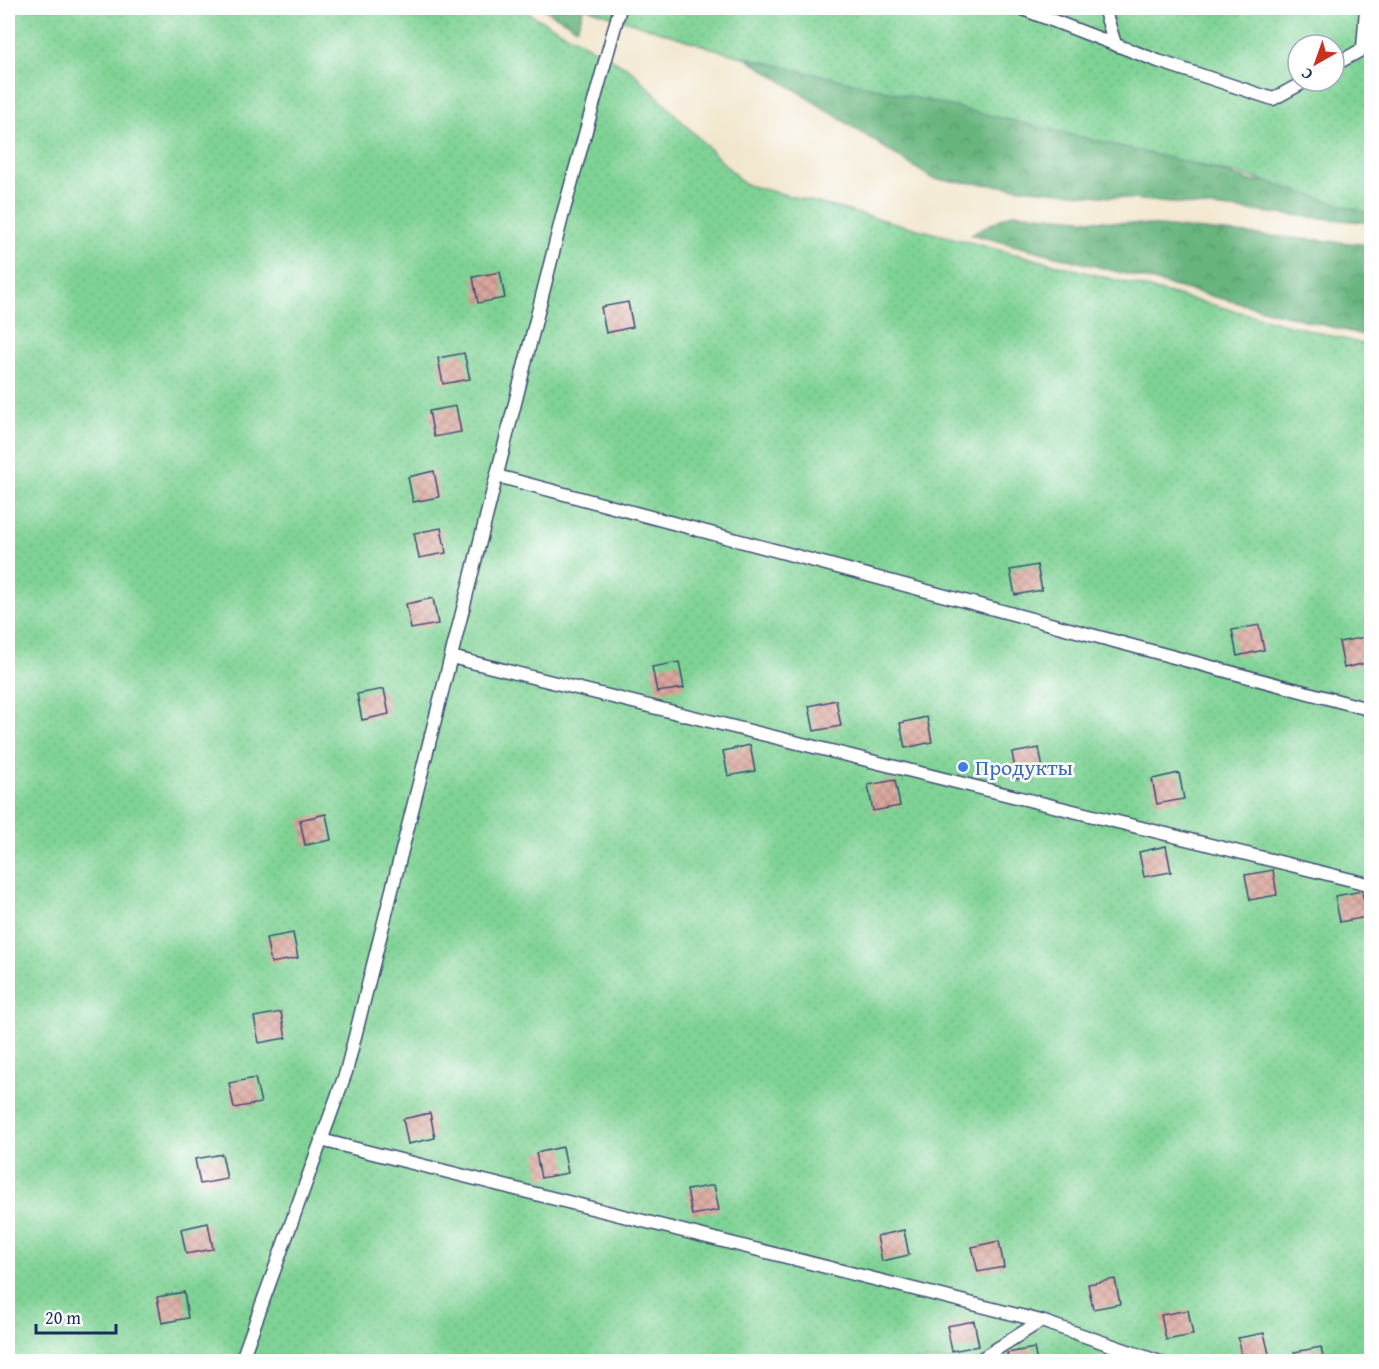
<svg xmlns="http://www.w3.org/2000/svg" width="1379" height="1369" font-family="'Gentium Book Plus',serif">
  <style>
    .forest { fill: url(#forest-crowns); stroke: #41726e; stroke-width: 1.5 }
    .garden { fill: url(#garden-dots); stroke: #4d817a; stroke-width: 1.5; fill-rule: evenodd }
    .building { fill: url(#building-cross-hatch) }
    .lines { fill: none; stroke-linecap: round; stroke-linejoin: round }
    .service-casing { stroke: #3b4b6f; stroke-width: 15 }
    .service { stroke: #fff; stroke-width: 12 }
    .shop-dot { fill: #3f7fe0; stroke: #fff; stroke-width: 2 }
    .labels { text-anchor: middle; stroke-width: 5; stroke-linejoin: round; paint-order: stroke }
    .shop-label { font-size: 22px; fill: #366cbe; stroke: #fff; text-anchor: start }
  </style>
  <defs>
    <pattern id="forest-crowns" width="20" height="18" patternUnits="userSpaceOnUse" patternTransform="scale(1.5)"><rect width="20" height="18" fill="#67b57e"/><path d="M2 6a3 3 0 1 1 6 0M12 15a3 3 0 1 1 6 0" fill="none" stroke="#54946a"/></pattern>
    <pattern id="garden-dots" width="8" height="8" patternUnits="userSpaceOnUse" patternTransform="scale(1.5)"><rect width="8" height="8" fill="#7fd395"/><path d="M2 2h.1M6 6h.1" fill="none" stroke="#6db583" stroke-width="1.8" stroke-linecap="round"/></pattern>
    <pattern id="building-cross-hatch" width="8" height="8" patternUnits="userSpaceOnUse" patternTransform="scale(1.5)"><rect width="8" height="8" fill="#dca79e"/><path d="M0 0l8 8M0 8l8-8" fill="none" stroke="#b28884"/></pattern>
  </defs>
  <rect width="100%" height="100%" fill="#fff"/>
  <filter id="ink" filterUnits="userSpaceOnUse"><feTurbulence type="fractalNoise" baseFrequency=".0167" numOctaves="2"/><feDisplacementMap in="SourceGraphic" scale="12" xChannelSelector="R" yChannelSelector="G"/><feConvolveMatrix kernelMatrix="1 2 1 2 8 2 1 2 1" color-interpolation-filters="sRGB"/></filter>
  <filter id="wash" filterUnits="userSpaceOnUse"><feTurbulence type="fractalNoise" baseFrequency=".008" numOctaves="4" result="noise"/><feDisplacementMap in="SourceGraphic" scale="24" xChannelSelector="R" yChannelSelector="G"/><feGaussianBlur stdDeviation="1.35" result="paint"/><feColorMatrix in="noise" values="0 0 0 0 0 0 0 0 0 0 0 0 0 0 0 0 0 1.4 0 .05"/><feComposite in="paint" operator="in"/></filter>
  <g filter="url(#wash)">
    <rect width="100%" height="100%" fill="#f2e7ce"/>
    <path class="forest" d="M 542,8 L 584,8 L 577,28 Z
      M 669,8 L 1252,181 L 1371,185 L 1371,223 L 933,179 Z
      M 1013,213 L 1371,245 L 1371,337 L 971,234 Z"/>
    <path class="garden" d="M 8,8 L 519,8 L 630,69 L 744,184 L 1371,346 L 1371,1361 L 8,1361 Z
      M 586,8 L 1371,8 L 1371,214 L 1262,180 L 731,54 ZM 1298,45 L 1334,45 L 1334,81 L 1298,81 Z"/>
    <g id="blocks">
      <path class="building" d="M 500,272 L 505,298 L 478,303 L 473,277 Z
        M 628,302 L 633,327 L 606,333 L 601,307 Z
        M 464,353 L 470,379 L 443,384 L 438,358 Z
        M 456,406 L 461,432 L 434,437 L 429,411 Z
        M 434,471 L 439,497 L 413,502 L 408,477 Z
        M 441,528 L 446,553 L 419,558 L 414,533 Z
        M 1037,565 L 1042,590 L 1015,595 L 1010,570 Z
        M 433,598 L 438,624 L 411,629 L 406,604 Z
        M 1259,625 L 1264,650 L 1237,656 L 1232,630 Z
        M 1365,637 L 1371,662 L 1344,668 L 1339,642 Z
        M 679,662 L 684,688 L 657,692 L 652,667 Z
        M 384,689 L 389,714 L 362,720 L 357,694 Z
        M 836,700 L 841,726 L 814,731 L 809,706 Z
        M 927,717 L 932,742 L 905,748 L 900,723 Z
        M 750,745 L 755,771 L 728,776 L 723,751 Z
        M 1039,748 L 1044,774 L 1017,779 L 1012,753 Z
        M 1179,773 L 1184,799 L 1157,804 L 1152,779 Z
        M 895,780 L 900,806 L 873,811 L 868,785 Z
        M 326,814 L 331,840 L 305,845 L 300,820 Z
        M 1166,846 L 1171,872 L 1144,877 L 1139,852 Z
        M 1273,870 L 1277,895 L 1250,900 L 1245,875 Z
        M 1362,891 L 1367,917 L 1340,922 L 1335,896 Z
        M 293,933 L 298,958 L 271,963 L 266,938 Z
        M 281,1012 L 286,1038 L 259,1043 L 254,1017 Z
        M 255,1078 L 261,1103 L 234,1108 L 229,1083 Z
        M 430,1113 L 435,1138 L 408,1144 L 403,1119 Z
        M 563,1147 L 568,1173 L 541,1178 L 536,1153 Z
        M 222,1154 L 227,1179 L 200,1184 L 195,1159 Z
        M 714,1185 L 719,1210 L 692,1215 L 687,1190 Z
        M 208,1223 L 213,1249 L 186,1254 L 181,1229 Z
        M 904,1230 L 909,1255 L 882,1261 L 877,1236 Z
        M 999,1241 L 1004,1267 L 978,1272 L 972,1247 Z
        M 1115,1279 L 1120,1304 L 1093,1309 L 1088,1284 Z
        M 184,1292 L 188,1318 L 162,1323 L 157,1297 Z
        M 1188,1310 L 1193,1335 L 1166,1340 L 1161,1315 Z
        M 974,1321 L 979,1346 L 952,1351 L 947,1326 Z
        M 1264,1333 L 1270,1358 L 1242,1362 L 1238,1338 Z
        M 1321,1347 L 1324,1362 L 1296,1362 L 1294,1352 Z
        M 1034,1348 L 1037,1362 L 1009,1362 L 1007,1353 Z"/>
    </g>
  </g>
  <g filter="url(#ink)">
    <use href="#blocks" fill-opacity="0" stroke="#3b4b6f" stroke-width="1.5"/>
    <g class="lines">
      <g class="service-casing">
        <path id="service" d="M 1020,8 L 1158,61 L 1273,99 L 1306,81
          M 1104,8 L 1115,44
          M 1334,65 L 1363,49 L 1366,8
          M 497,476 L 1372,710
          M 451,657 L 1372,885
          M 321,1140 L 1041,1321 L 1160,1362
          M 241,1362 L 346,1072 L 562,217 L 620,8
          M 976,1362 L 1041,1321"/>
      </g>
      <use href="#service" class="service"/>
    </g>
  </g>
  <circle class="shop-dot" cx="963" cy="767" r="6"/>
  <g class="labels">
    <g class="shop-label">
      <text x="975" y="775">Продукты</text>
    </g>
  </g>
  <rect width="1379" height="1369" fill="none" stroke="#fff" stroke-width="30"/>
  <g transform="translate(1316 63) rotate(220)"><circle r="28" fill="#ffffff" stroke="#a4acbf" stroke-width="1.5"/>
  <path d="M0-4.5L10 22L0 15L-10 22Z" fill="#c8321e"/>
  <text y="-9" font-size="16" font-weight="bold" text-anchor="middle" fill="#1b2f5e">С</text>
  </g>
  <path d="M36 1324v9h80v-9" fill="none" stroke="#1b2f5e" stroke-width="3"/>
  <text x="45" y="1324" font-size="18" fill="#1b2f5e" stroke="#ffffff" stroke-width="4.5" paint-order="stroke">20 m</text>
</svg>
